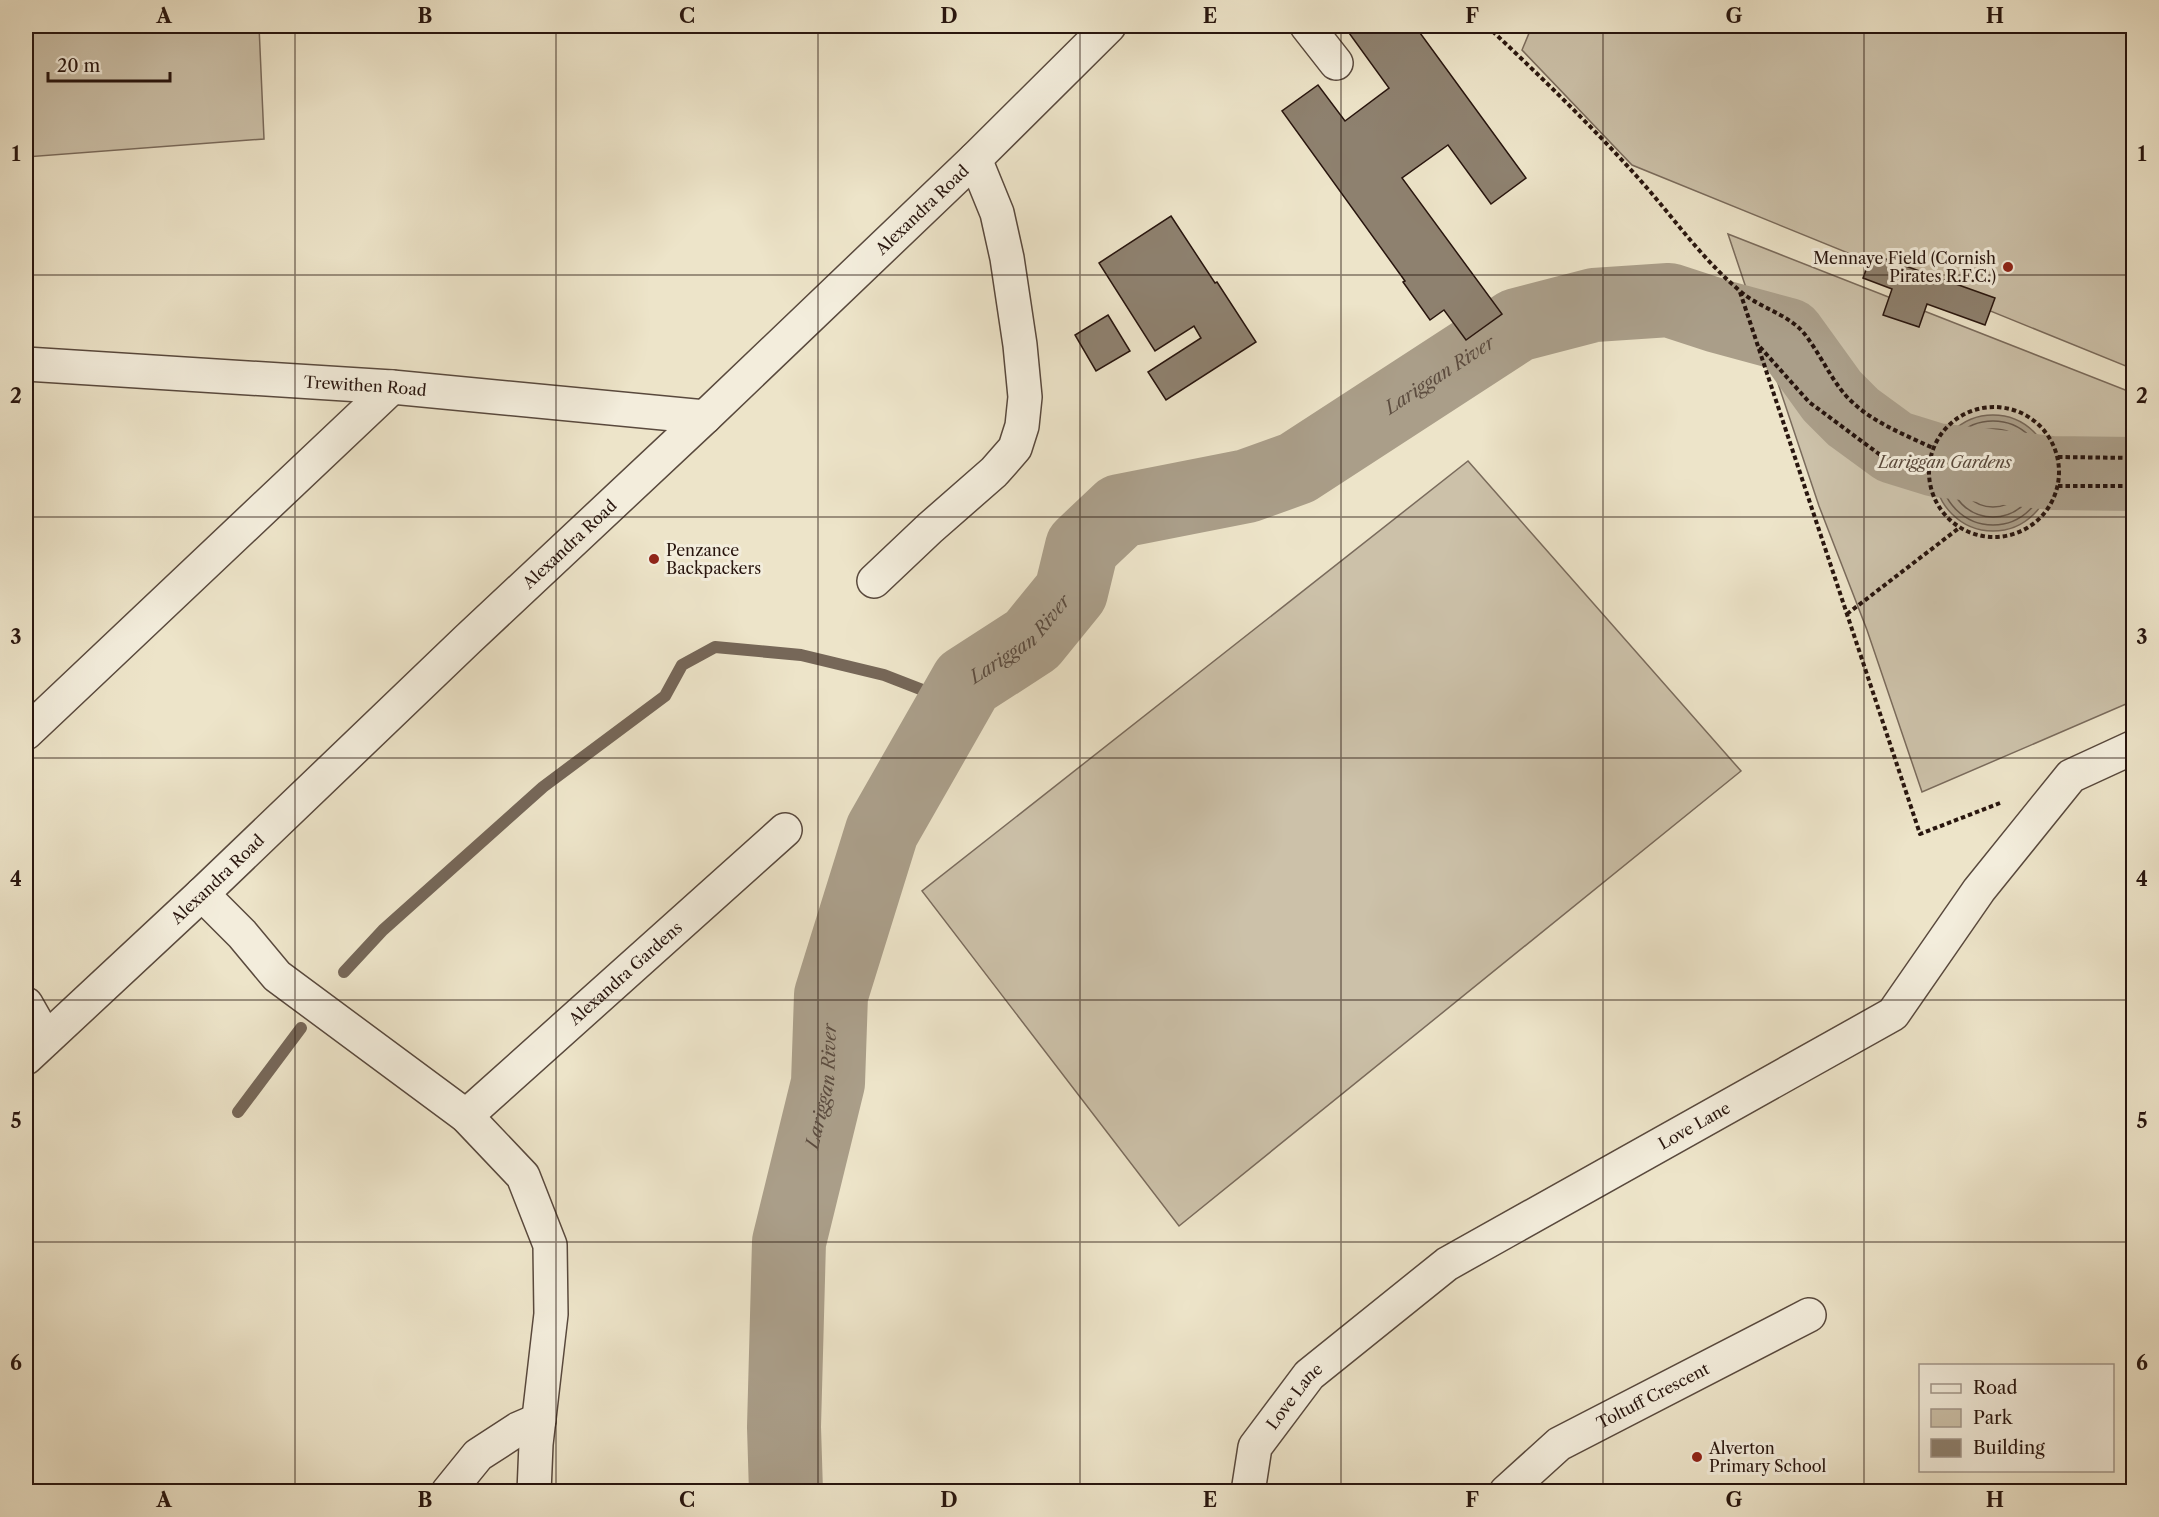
<svg xmlns="http://www.w3.org/2000/svg" width="2159" height="1517" font-family="'Libre Caslon Text',serif">
  <style>
    .green { fill: #ccc1a9; stroke: #7a6b5c; stroke-width: 1.5 }
    .water { fill: #aa9e89; stroke: #766758; stroke-width: 1.5 }
    .lines { fill: none; stroke-linecap: round; stroke-linejoin: round }
    .shore { stroke: #695a4c; stroke-width: 1.5 }
    .stream { stroke: #766758; stroke-width: 12 }
    .river { stroke: #aa9e89; stroke-width: 74 }
    .building { fill: #8e816f; stroke: #28150e; stroke-width: 1.5 }
    .minor-casing { stroke: #59493d; stroke-width: 36 }
    .path { stroke: #28150e; stroke-width: 4; stroke-dasharray: 4.5 3; stroke-linecap: butt }
    .minor { stroke: #f3eddc; stroke-width: 33 }
    .grid { fill: none; stroke: #28150e; stroke-width: 1.5; stroke-opacity: 0.55 }
    .poi-dot { fill: #8f2418; stroke: #f3eddc; stroke-width: 2 }
    .labels { text-anchor: middle; stroke-width: 6; stroke-linejoin: round; paint-order: stroke }
    .street-label { font-size: 16px; fill: #28150e; stroke: #f3eddc }
    .poi-label { font-size: 16px; fill: #28150e; stroke: #f3eddc; text-anchor: start }
    .park-label { font-size: 16px; font-style: italic; fill: #59493c; stroke: #f3eddc }
    .water-label { font-size: 18px; font-style: italic; fill: #5c4c3f; stroke: #f3eddc }
    .neatline { fill: none; stroke: #28150e; stroke-width: 2 }
    .grid-label { font-size: 20px; text-anchor: middle; font-weight: bold; fill: #28150e }
  </style>
  <rect width="100%" height="100%" fill="#ede4c9"/>
  <filter id="stains"><feTurbulence type="fractalNoise" baseFrequency=".00333" numOctaves="4"/><feColorMatrix values="0 0 0 0 .2 0 0 0 0 .09 0 0 0 0 .02 0 0 0 .5 -.17"/></filter>
  <radialGradient id="worn" r=".72"><stop offset=".6" stop-color="#630" stop-opacity="0"/><stop offset="1" stop-color="#630" stop-opacity=".3"/></radialGradient>
  <path class="green" d="M 26,26 L 259,26 L 264,139 L 26,157 Z
    M 1532,26 L 2133,26 L 2133,369 L 1632,165 L 1522,50 Z
    M 1728,234 L 2133,393 L 2133,701 L 1922,792 L 1867,630 L 1819,506 Z
    M 1468,461 L 1741,771 L 1179,1226 L 922,891 Z"/>
  <path class="water" d="M1935 473a58 58 0 1 1 116 0a58 58 0 1 1-116 0Z"/>
  <g class="lines">
    <path class="shore" d="M1941 473a52 52 0 1 1 104 0a52 52 0 1 1-104 0Z
      M1949 473a44 44 0 1 1 88 0a44 44 0 1 1-88 0Z
      M1958 472a35 35 0 1 1 70 0a35 35 0 1 1-70 0Z"/>
    <path class="stream" d="M 344,972 L 383,930 L 543,787 L 665,696 L 682,665 L 715,647 L 801,655 L 884,675 L 933,694 L 967,682
      M 238,1112 L 301,1028"/>
    <path class="river" id="s1" d="M 786,1492 L 784,1427 L 789,1242 L 828,1083 L 831,995 L 882,831 L 967,682 L 1032,640 L 1071,592 L 1082,547 L 1120,511 L 1247,486 L 1297,468 L 1517,325 L 1594,305 L 1669,300 L 1718,316 L 1788,335 L 1832,396 L 1853,417 L 1894,447 L 1936,460 L 2051,473 L 2134,474"/>
  </g>
  <path class="building" d="M 1344,26 L 1415,26 L 1526,178 L 1491,204 L 1448,145 L 1402,178 L 1502,314 L 1466,340 L 1444,310 L 1430,320 L 1403,282 L 1405,281 L 1282,111 L 1318,85 L 1345,121 L 1389,88 Z
    M 1171,216 L 1215,283 L 1217,282 L 1256,342 L 1166,400 L 1148,372 L 1201,338 L 1194,326 L 1155,351 L 1099,263 Z
    M 1872,254 L 1995,298 L 1985,325 L 1927,304 L 1919,327 L 1883,315 L 1892,289 L 1863,278 Z
    M 1108,315 L 1130,351 L 1096,371 L 1075,335 Z"/>
  <g class="lines">
    <g class="minor-casing">
      <g id="minor">
        <path d="M 1307,26 L 1336,63"/>
        <path id="s2" d="M 26,364 L 392,387 L 705,417"/>
        <path d="M 874,581 L 930,528 L 994,472 L 1015,448 L 1022,426 L 1025,397 L 1020,345 L 1007,258 L 997,213 L 975,159"/>
        <path d="M 26,733 L 392,387"/>
        <path d="M 202,894 L 242,934 L 277,976 L 466,1116 L 523,1176 L 550,1245 L 551,1314 L 536,1444 L 534,1492"/>
        <path d="M 26,1004 L 46,1039"/>
        <path id="s3" d="M 26,1058 L 202,894 L 467,640 L 705,417 L 975,159 L 1109,26"/>
        <path id="s4" d="M 466,1116 L 785,830"/>
        <path d="M 448,1492 L 478,1455 L 518,1429 L 539,1420"/>
        <path id="s5" d="M 1248,1492 L 1255,1447 L 1309,1375 L 1447,1264 L 1893,1014 L 1979,890 L 2071,776 L 2134,747"/>
        <path id="s6" d="M 1506,1492 L 1559,1444 L 1809,1315"/>
      </g>
    </g>
    <path class="path" d="M 1487,26 C 1539,75 1592,126 1640,180 C 1673,217 1702,259 1740,291 C 1757,306 1781,312 1798,327 C 1811,338 1827,371 1839,387 C 1861,418 1899,432 1933,448
      M 1740,292 L 1920,834 L 2000,803
      M 1760,347 L 1809,402 L 1883,457 L 1927,471
      M1929 472a65 65 0 1 1 130 0a65 65 0 1 1-130 0Z
      M 2058,457 L 2134,458
      M 2058,486 L 2134,486
      M 1847,614 L 1959,528"/>
    <use href="#minor" class="minor"/>
  </g>
  <path class="grid" d="M 295,26 L 295,1492M 556,26 L 556,1492M 818,26 L 818,1492M 1080,26 L 1080,1492M 1341,26 L 1341,1492M 1603,26 L 1603,1492M 1864,26 L 1864,1492M 26,275 L 2134,275M 26,517 L 2134,517M 26,758 L 2134,758M 26,1000 L 2134,1000M 26,1242 L 2134,1242"/>
  <g class="poi-dot">
    <circle cx="2008" cy="267" r="6"/>
    <circle cx="654" cy="559" r="6"/>
    <circle cx="1697" cy="1457" r="6"/>
  </g>
  <g class="labels">
    <g class="street-label">
      <text dy="6" stroke="none"><textPath href="#s3" startOffset="1234">Alexandra Road</textPath></text>
      <text dy="6" stroke="none"><textPath href="#s2" startOffset="340">Trewithen Road</textPath></text>
      <text dy="6" stroke="none"><textPath href="#s3" startOffset="748">Alexandra Road</textPath></text>
      <text dy="6" stroke="none"><textPath href="#s3" startOffset="262">Alexandra Road</textPath></text>
      <text dy="6" stroke="none"><textPath href="#s4" startOffset="214">Alexandra Gardens</textPath></text>
      <text dy="6" stroke="none"><textPath href="#s5" startOffset="596">Love Lane</textPath></text>
      <text dy="6" stroke="none"><textPath href="#s6" startOffset="177">Toltuff Crescent</textPath></text>
      <text dy="6" stroke="none"><textPath href="#s5" startOffset="110">Love Lane</textPath></text>
    </g>
    <g class="poi-label">
      <text x="1996" y="264" text-anchor="end">Mennaye Field (Cornish<tspan x="1996" dy="18">Pirates R.F.C.)</tspan></text>
      <text x="666" y="556">Penzance<tspan x="666" dy="18">Backpackers</tspan></text>
      <text x="1709" y="1454">Alverton<tspan x="1709" dy="18">Primary School</tspan></text>
    </g>
    <g class="park-label">
      <text x="1945" y="468">Lariggan Gardens</text>
    </g>
    <g class="water-label">
      <text dy="6" stroke="none"><textPath href="#s1" startOffset="1436">Lariggan River</textPath></text>
      <text dy="6" stroke="none"><textPath href="#s1" startOffset="914">Lariggan River</textPath></text>
      <text dy="6" stroke="none"><textPath href="#s1" startOffset="410">Lariggan River</textPath></text>
    </g>
  </g>
  <rect width="2159" height="1517" fill="none" stroke="#ede4c9" stroke-width="66"/>
  <rect x="1919" y="1364" width="195" height="108" fill="#f3eddc" stroke="#a2978a" stroke-width="1.5"/>
  <rect x="1931" y="1384" width="30" height="9" fill="#f3eddc" stroke="#a2978a" stroke-width="1.5"/>
  <text x="1973" y="1394" font-size="18" fill="#28150e">Road</text>
  <rect x="1931" y="1409" width="30" height="18" fill="#ccc1a9" stroke="#a2978a" stroke-width="1.5"/>
  <text x="1973" y="1424" font-size="18" fill="#28150e">Park</text>
  <rect x="1931" y="1439" width="30" height="18" fill="#8e816f" stroke="#a2978a" stroke-width="1.5"/>
  <text x="1973" y="1454" font-size="18" fill="#28150e">Building</text>
  <path d="M48 72v9h122v-9" fill="none" stroke="#28150e" stroke-width="3"/>
  <text x="57" y="72" font-size="18" fill="#28150e" stroke="#f3eddc" stroke-width="4.5" paint-order="stroke">20 m</text>
  <rect x="33" y="33" width="2093" height="1451" class="neatline"/>
  <g class="grid-label">
    <text x="164" y="23">A</text>
    <text x="425" y="23">B</text>
    <text x="687" y="23">C</text>
    <text x="949" y="23">D</text>
    <text x="1210" y="23">E</text>
    <text x="1472" y="23">F</text>
    <text x="1734" y="23">G</text>
    <text x="1995" y="23">H</text>
    <text x="16" y="161">1</text>
    <text x="2142" y="161">1</text>
    <text x="16" y="403">2</text>
    <text x="2142" y="403">2</text>
    <text x="16" y="644">3</text>
    <text x="2142" y="644">3</text>
    <text x="16" y="886">4</text>
    <text x="2142" y="886">4</text>
    <text x="16" y="1128">5</text>
    <text x="2142" y="1128">5</text>
    <text x="16" y="1370">6</text>
    <text x="2142" y="1370">6</text>
    <text x="164" y="1507">A</text>
    <text x="425" y="1507">B</text>
    <text x="687" y="1507">C</text>
    <text x="949" y="1507">D</text>
    <text x="1210" y="1507">E</text>
    <text x="1472" y="1507">F</text>
    <text x="1734" y="1507">G</text>
    <text x="1995" y="1507">H</text>
  </g>
  <rect width="100%" height="100%" filter="url(#stains)"/>
  <rect width="100%" height="100%" fill="url(#worn)"/>
</svg>
